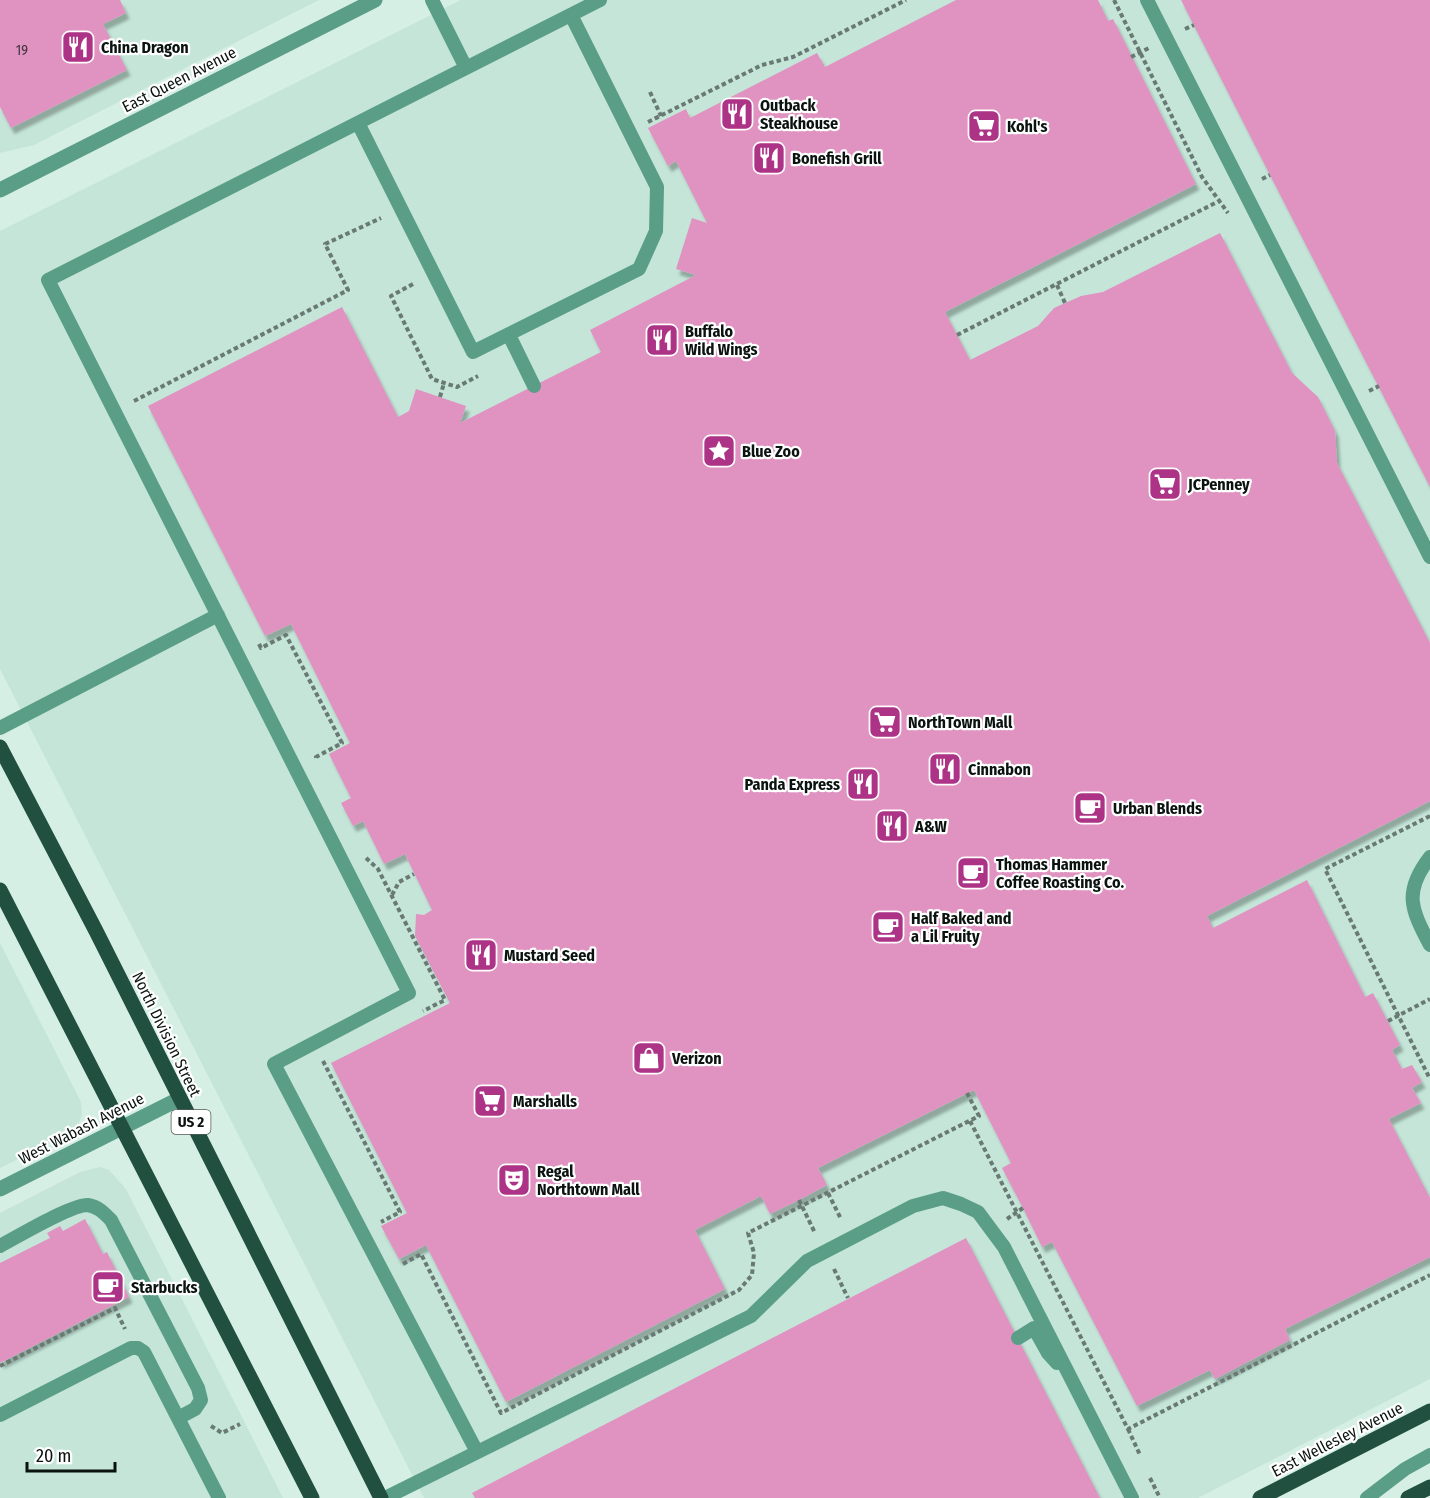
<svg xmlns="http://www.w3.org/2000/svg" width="1430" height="1498" font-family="'Fira Sans Condensed',sans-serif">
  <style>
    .built { fill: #c4e5d8 }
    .building { fill: #e092c1; filter: url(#shadow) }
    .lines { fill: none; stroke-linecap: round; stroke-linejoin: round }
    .path { stroke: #697973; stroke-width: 4; stroke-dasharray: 4.5 3; stroke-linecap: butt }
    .service { stroke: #5b9e87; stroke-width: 14 }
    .minor { stroke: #5b9e87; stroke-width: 15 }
    .tertiary { stroke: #5b9e87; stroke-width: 15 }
    .primary { stroke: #215041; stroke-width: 15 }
    .labels { text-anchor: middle; stroke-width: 4.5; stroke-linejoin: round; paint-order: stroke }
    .number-label { font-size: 14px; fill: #40333c }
    .shield { fill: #fff; stroke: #545a58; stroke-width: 1.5 }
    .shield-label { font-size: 15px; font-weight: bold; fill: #0a1310 }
    .poi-label { font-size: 16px; font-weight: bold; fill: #0a1310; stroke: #fff; text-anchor: start }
    .street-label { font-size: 16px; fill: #0a1310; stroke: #fff }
  </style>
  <defs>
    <filter id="shadow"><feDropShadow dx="3.5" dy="6" stdDeviation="1.5" flood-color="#0004"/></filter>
  </defs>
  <rect width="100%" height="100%" fill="#d6efe5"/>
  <path class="built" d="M 0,0 L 319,0 L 34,145 L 0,153 Z
    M 461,0 L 1430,0 L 1430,1379 L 1198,1498 L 424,1498 L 0,669 L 0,231 Z
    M 0,943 L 81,1102 L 82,1115 L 78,1125 L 67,1135 L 0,1168 Z
    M 100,1167 L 109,1170 L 126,1189 L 283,1498 L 0,1498 L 0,1213 L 80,1172 Z"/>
  <path class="building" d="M 0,0 L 120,0 L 126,13 L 103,24 L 127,70 L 11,128 L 0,107 Z
    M 956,0 L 1098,0 L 1108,21 L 1113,19 L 1196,184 L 945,312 L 970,360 L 1038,326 L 1054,308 L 1081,296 L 1103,292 L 1220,233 L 1292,373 L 1318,397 L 1335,431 L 1337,463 L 1430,643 L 1430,801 L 1207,916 L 1213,928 L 1307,880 L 1365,997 L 1373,993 L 1400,1045 L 1392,1050 L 1402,1069 L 1412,1065 L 1422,1082 L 1412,1088 L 1421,1103 L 1389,1119 L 1430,1198 L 1430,1257 L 1285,1329 L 1290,1340 L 1215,1379 L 1210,1370 L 1137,1406 L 1052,1242 L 1042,1247 L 1023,1208 L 1002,1168 L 1011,1163 L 974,1090 L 818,1168 L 827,1185 L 799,1200 L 770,1214 L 761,1196 L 695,1230 L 725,1289 L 506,1402 L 426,1245 L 399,1259 L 381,1226 L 407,1213 L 331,1063 L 450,1003 L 415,936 L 416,914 L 424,915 L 432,910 L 405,854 L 384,864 L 363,821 L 353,826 L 341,803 L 351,798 L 329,754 L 350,743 L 291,624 L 265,636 L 148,406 L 342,307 L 398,417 L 409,411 L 416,389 L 466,406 L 460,423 L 601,352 L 590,330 L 696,275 L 676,269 L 692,218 L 707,223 L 676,161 L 668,166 L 648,128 L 686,109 L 690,118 L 817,53 L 825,67 Z
    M 1181,0 L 1430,0 L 1430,487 L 1270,175 Z
    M 85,1219 L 103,1254 L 107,1252 L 129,1297 L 0,1363 L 0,1263 L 50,1238 L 47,1233 L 60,1226 L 63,1231 Z
    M 966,1238 L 1100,1498 L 475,1498 L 472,1493 Z"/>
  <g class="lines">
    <path class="path" d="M 1114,0 L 1202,177 L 1228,213
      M 1185,29 L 1194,25
      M 1131,57 L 1149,48
      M 650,92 L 661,116
      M 648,122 L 762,65 L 793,57 L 906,0
      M 1262,179 L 1270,175
      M 413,284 L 391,296 L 432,379 L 457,387 L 478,376
      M 1057,285 L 1065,303
      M 957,335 L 1221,200
      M 1369,391 L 1379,386
      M 440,397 L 444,383
      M 134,401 L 348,290 L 325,244 L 381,218
      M 259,644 L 261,648 L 286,635 L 342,743 L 316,757 L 317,760
      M 1430,816 L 1325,869 L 1430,1079
      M 366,858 L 378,869 L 445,1000 L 423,1011
      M 392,895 L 399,882 L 414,874
      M 1388,1021 L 1430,999
      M 323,1061 L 400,1212 L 381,1222
      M 970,1121 L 1128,1429 L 1430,1275
      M 828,1193 L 841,1219
      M 799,1200 L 815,1233
      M 1007,1219 L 1023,1208
      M 403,1264 L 421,1254 L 501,1413 L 739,1290 L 752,1275 L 754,1253 L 748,1233 L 979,1116 L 967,1093
      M 834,1269 L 848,1298
      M 0,1366 L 115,1308 L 125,1329
      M 211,1426 L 222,1433 L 240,1424
      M 1128,1429 L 1140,1455
      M 1150,1478 L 1160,1498"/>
    <path class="service" d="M 432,0 L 466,68
      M 1147,0 L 1430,557
      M 358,123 L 473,352 L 639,269 L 656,231 L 657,187 L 571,15
      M 509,335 L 534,386
      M 0,728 L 218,615
      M 1430,857 C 1403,892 1411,909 1430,945
      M 0,1246 C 17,1237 72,1204 88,1205 C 99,1207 104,1213 111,1220 L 198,1388 L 201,1400 L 195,1409 L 178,1418
      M 1018,1338 L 1034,1328 L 1048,1353 L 1057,1363
      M 0,1415 L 131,1348 L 138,1348 L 144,1352 L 219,1498
      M 477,1452 L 274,1064 L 409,993 L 48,280 L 600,0
      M 385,1498 L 751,1316 L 807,1261 L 913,1206 L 943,1198 L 961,1204 L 978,1212 L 1004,1247 L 1132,1498
      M 1367,1498 L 1405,1469 L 1430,1455"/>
    <path class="minor" d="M 0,1189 L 179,1099"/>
    <path class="tertiary" d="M 0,190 L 375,0"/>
    <path class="primary" d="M 0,747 L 96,931 L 381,1498
      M 0,890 L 312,1498
      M 1260,1498 L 1430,1411
      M 1408,1498 L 1430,1487"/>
  </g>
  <defs>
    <g id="restaurant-square" transform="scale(1.725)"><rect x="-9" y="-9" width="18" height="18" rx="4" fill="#ad3387" stroke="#fff"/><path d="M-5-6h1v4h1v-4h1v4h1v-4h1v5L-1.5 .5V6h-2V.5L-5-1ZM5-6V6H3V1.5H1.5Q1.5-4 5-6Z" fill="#fff"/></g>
    <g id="supermarket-square" transform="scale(1.725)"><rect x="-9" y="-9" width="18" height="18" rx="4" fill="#ad3387" stroke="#fff"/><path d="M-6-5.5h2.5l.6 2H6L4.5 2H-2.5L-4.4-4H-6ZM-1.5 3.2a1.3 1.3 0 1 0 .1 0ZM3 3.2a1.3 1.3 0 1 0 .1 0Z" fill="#fff"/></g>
    <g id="sight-square" transform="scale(1.725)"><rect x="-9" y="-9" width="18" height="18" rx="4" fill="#ad3387" stroke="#fff"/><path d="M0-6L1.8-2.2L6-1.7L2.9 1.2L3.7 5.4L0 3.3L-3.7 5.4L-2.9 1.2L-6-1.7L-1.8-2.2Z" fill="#fff"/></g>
    <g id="cafe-square" transform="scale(1.725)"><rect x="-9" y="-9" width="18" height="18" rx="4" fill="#ad3387" stroke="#fff"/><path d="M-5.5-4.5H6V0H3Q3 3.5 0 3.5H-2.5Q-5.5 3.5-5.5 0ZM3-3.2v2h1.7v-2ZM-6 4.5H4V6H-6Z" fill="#fff"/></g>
    <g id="shop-square" transform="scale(1.725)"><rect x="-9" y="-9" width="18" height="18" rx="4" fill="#ad3387" stroke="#fff"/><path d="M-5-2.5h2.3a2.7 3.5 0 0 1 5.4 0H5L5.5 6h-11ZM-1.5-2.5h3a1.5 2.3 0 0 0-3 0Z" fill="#fff"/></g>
    <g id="theatre-square" transform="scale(1.725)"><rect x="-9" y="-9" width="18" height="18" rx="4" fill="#ad3387" stroke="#fff"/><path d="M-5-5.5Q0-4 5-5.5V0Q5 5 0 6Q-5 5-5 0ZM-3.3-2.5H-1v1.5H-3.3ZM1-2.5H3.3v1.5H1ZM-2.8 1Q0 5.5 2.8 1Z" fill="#fff"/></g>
  </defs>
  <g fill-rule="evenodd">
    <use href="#restaurant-square" x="78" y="47"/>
    <use href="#restaurant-square" x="737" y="114"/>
    <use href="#supermarket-square" x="984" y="126"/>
    <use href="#restaurant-square" x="769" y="158"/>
    <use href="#restaurant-square" x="662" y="340"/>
    <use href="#sight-square" x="719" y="451"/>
    <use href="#supermarket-square" x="1165" y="484"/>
    <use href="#supermarket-square" x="885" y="722"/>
    <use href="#restaurant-square" x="945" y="769"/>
    <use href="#restaurant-square" x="863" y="784"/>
    <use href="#cafe-square" x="1090" y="808"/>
    <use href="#restaurant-square" x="892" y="826"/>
    <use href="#cafe-square" x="973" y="873"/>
    <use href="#cafe-square" x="888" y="927"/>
    <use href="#restaurant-square" x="481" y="955"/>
    <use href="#shop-square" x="649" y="1058"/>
    <use href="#supermarket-square" x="490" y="1101"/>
    <use href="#theatre-square" x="514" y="1180"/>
    <use href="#cafe-square" x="108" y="1287"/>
  </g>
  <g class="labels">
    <g class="number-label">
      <text x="22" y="55">19</text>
    </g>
    <rect class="shield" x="171.5" y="1110" width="39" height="24" rx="4.5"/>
    <g class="shield-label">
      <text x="191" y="1127">US 2</text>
    </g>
    <g class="poi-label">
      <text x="101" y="53">China Dragon</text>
      <text x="760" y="111">Outback<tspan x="760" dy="18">Steakhouse</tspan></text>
      <text x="1007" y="132">Kohl's</text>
      <text x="792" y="164">Bonefish Grill</text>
      <text x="685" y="337">Buffalo<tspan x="685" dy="18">Wild Wings</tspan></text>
      <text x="742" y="457">Blue Zoo</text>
      <text x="1188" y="490">JCPenney</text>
      <text x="908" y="728">NorthTown Mall</text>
      <text x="968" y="775">Cinnabon</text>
      <text x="840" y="790" text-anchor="end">Panda Express</text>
      <text x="1113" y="814">Urban Blends</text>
      <text x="915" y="832">A&amp;W</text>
      <text x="996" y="870">Thomas Hammer<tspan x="996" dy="18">Coffee Roasting Co.</tspan></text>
      <text x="911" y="924">Half Baked and<tspan x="911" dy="18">a Lil Fruity</tspan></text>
      <text x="504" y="961">Mustard Seed</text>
      <text x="672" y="1064">Verizon</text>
      <text x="513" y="1107">Marshalls</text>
      <text x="537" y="1177">Regal<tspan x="537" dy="18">Northtown Mall</tspan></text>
      <text x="131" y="1293">Starbucks</text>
    </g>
    <g class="street-label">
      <text transform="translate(179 79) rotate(-27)" y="6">East Queen Avenue</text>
      <text transform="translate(167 1034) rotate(64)" y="6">North Division Street</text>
      <text transform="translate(81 1128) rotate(-27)" y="6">West Wabash Avenue</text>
      <text transform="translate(1337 1439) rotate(-27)" y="6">East Wellesley Avenue</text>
    </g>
  </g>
  <path d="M27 1462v9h88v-9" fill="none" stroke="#0a1310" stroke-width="3"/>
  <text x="36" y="1462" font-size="18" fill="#0a1310" stroke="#ffffff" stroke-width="4.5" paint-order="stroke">20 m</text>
</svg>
